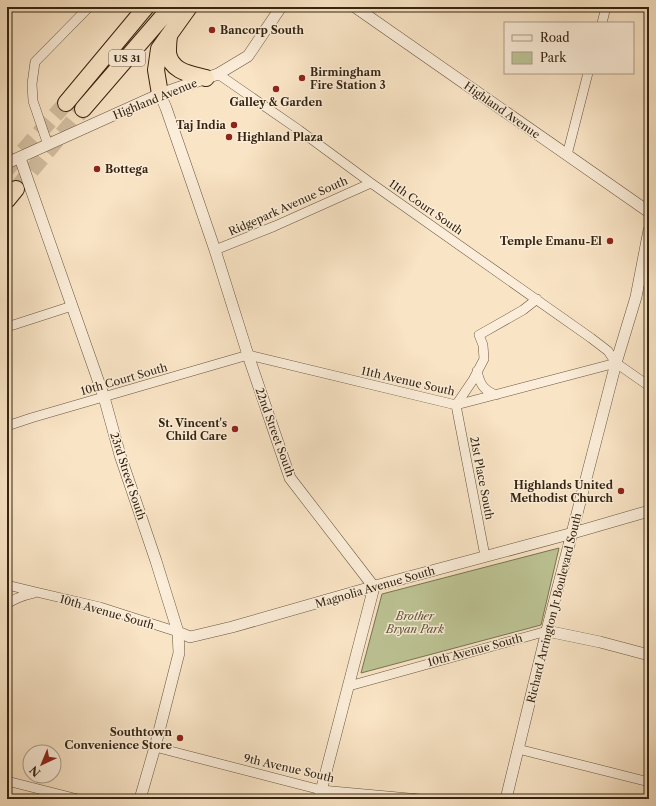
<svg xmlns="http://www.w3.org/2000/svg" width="656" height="806" font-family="'Libre Caslon Text',serif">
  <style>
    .green { fill: #bdc495; stroke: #7a7452 }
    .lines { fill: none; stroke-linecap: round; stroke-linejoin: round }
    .motorway-tunnel { stroke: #d2bea1; stroke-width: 16; stroke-dasharray: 16 8; stroke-linecap: butt }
    .minor-casing { stroke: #67543d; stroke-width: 10 }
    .tertiary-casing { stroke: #67543d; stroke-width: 12 }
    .motorway-casing { stroke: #362410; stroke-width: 18 }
    .minor { stroke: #fbedd9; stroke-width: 9 }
    .tertiary { stroke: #fbedd9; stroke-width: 11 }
    .motorway { stroke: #f9e4c5; stroke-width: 16 }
    .poi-dot { fill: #8f2418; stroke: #fbedd9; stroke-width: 1.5 }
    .labels { text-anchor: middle; stroke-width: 3; stroke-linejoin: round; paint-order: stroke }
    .shield { fill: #fbedd9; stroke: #71604c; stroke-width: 1 }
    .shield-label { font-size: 10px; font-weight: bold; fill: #362410 }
    .poi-label { font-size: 11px; font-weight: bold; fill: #362410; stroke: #fbedd9; text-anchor: end }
    .street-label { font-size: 11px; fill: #362410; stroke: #fbedd9 }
    .park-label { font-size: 11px; font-style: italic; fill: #5e5438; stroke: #fbedd9 }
  </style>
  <rect width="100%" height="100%" fill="#f9e4c5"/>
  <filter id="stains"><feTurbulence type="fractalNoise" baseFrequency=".005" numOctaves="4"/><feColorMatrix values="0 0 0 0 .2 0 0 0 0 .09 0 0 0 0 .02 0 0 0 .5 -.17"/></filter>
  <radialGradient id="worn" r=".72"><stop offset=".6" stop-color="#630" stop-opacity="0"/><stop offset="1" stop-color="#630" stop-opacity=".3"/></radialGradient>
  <path class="green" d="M 559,548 L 541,625 L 361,673 L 382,594 Z"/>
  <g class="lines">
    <path class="motorway-tunnel" d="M 7,169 L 66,103
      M 16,189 L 83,109"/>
    <g class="minor-casing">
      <path id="minor" d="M 602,23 L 606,7
        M 218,74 L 299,130 L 371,183 L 591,338 L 608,351 L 616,363
        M 48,145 L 33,101 L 32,84 L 35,62 L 89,7
        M 567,155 L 588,73
        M 215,250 L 275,226 L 371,183
        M 7,327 L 72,306
        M 477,371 C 480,384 483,390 496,395
        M 456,405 L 485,556
        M 456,405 L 473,380 L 484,359 L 483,345 L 479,335 L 523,310 L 537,299
        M 7,426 L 31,418 L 248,355 L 456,405 L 616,363 L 649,386
        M 7,585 L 36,592 L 100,607 L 178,632
        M 7,604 C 15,598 25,595 34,593
        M 349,686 L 547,631
        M 155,747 L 321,790 L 420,799
        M 518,749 L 649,782
        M 7,781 L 78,799"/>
    </g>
    <g class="tertiary-casing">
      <path id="tertiary" d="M 355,7 L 649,212
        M 160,94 L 166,108 L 193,186 L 215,250 L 248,355 L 290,478 L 374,587 L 319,799
        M 20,158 L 72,306 L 104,397 L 120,455 L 156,561 L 178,632 L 179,653 L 155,747 L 140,799
        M 7,163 L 160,94 L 218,74 L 248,56 L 281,7
        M 547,631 L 600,642 L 649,655
        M 178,632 L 190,637 L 232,627 L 379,585 L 573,533 L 649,511
        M 506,799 L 549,622 L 616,363 L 636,297 L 649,230"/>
    </g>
    <g class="motorway-casing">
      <path id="motorway" d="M 169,37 C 168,42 168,48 168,53 C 171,72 191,74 206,78
        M 160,94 L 156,70 L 159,49 L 189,7
        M 66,103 L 146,7
        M 83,109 L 171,7
        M 7,200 L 16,189"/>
    </g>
    <use href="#minor" class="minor"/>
    <use href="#tertiary" class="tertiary"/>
    <use href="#motorway" class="motorway"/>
  </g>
  <g class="poi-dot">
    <circle cx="212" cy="30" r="4"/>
    <circle cx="302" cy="78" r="4"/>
    <circle cx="276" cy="89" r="4"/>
    <circle cx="234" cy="125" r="4"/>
    <circle cx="229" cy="137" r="4"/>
    <circle cx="97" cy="169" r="4"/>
    <circle cx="610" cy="241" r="4"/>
    <circle cx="235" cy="429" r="4"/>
    <circle cx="621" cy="491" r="4"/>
    <circle cx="180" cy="738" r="4"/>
  </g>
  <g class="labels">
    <rect class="shield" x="109" y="50" width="36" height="16" rx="3"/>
    <g class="shield-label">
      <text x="127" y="62">US 31</text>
    </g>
    <g class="poi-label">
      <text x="220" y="34" text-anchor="start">Bancorp South</text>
      <text x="310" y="76" text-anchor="start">Birmingham<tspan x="310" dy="13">Fire Station 3</tspan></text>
      <text x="276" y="106" text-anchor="middle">Galley &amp; Garden</text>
      <text x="226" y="129">Taj India</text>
      <text x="237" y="141" text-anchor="start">Highland Plaza</text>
      <text x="105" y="173" text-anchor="start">Bottega</text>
      <text x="602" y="245">Temple Emanu-El</text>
      <text x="227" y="427">St. Vincent's<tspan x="227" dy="13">Child Care</tspan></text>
      <text x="613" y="489">Highlands United<tspan x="613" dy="13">Methodist Church</tspan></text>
      <text x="172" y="736">Southtown<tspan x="172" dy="13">Convenience Store</tspan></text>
    </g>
    <g class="street-label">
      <text transform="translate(155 99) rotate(-22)" y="4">Highland Avenue</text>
      <text transform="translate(502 110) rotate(35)" y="4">Highland Avenue</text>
      <text transform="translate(288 206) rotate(-24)" y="4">Ridgepark Avenue South</text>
      <text transform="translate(426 207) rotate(35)" y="4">11th Court South</text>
      <text transform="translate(124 379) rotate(-16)" y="4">10th Court South</text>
      <text transform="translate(408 381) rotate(13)" y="4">11th Avenue South</text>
      <text transform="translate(275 432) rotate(70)" y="4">22nd Street South</text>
      <text transform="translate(128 476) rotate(72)" y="4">23rd Street South</text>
      <text transform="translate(482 478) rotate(79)" y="4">21st Place South</text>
      <text transform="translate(375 587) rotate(-16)" y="4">Magnolia Avenue South</text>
      <text transform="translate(554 608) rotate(-76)" y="4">Richard Arrington Jr Boulevard South</text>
      <text transform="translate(107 612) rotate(16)" y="4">10th Avenue South</text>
      <text transform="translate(475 650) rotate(-15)" y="4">10th Avenue South</text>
      <text transform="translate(289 768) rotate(13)" y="4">9th Avenue South</text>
    </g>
    <g class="park-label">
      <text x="415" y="620">Brother<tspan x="415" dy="13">Bryan Park</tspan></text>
    </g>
  </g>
  <rect width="656" height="806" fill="none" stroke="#f9e4c5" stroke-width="24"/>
  <rect x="8" y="8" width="640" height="790" fill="none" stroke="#362410" stroke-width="2"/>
  <rect x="12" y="12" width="632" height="782" fill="none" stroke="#362410"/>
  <rect x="504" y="22" width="130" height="52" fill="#fbedd9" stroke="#ac9d89"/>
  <rect x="512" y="35" width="20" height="6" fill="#fbedd9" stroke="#ac9d89"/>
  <text x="540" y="42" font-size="12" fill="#362410">Road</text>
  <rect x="512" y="52" width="20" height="12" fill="#bdc495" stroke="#ac9d89"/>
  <text x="540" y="62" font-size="12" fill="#362410">Park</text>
  <g transform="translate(42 764) rotate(224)"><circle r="19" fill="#fbedd9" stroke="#ac9d89"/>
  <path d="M0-3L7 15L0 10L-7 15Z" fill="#8f2418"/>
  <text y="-6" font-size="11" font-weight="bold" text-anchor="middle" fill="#362410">N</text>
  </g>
  <rect width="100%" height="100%" filter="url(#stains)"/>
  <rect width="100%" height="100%" fill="url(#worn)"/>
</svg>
